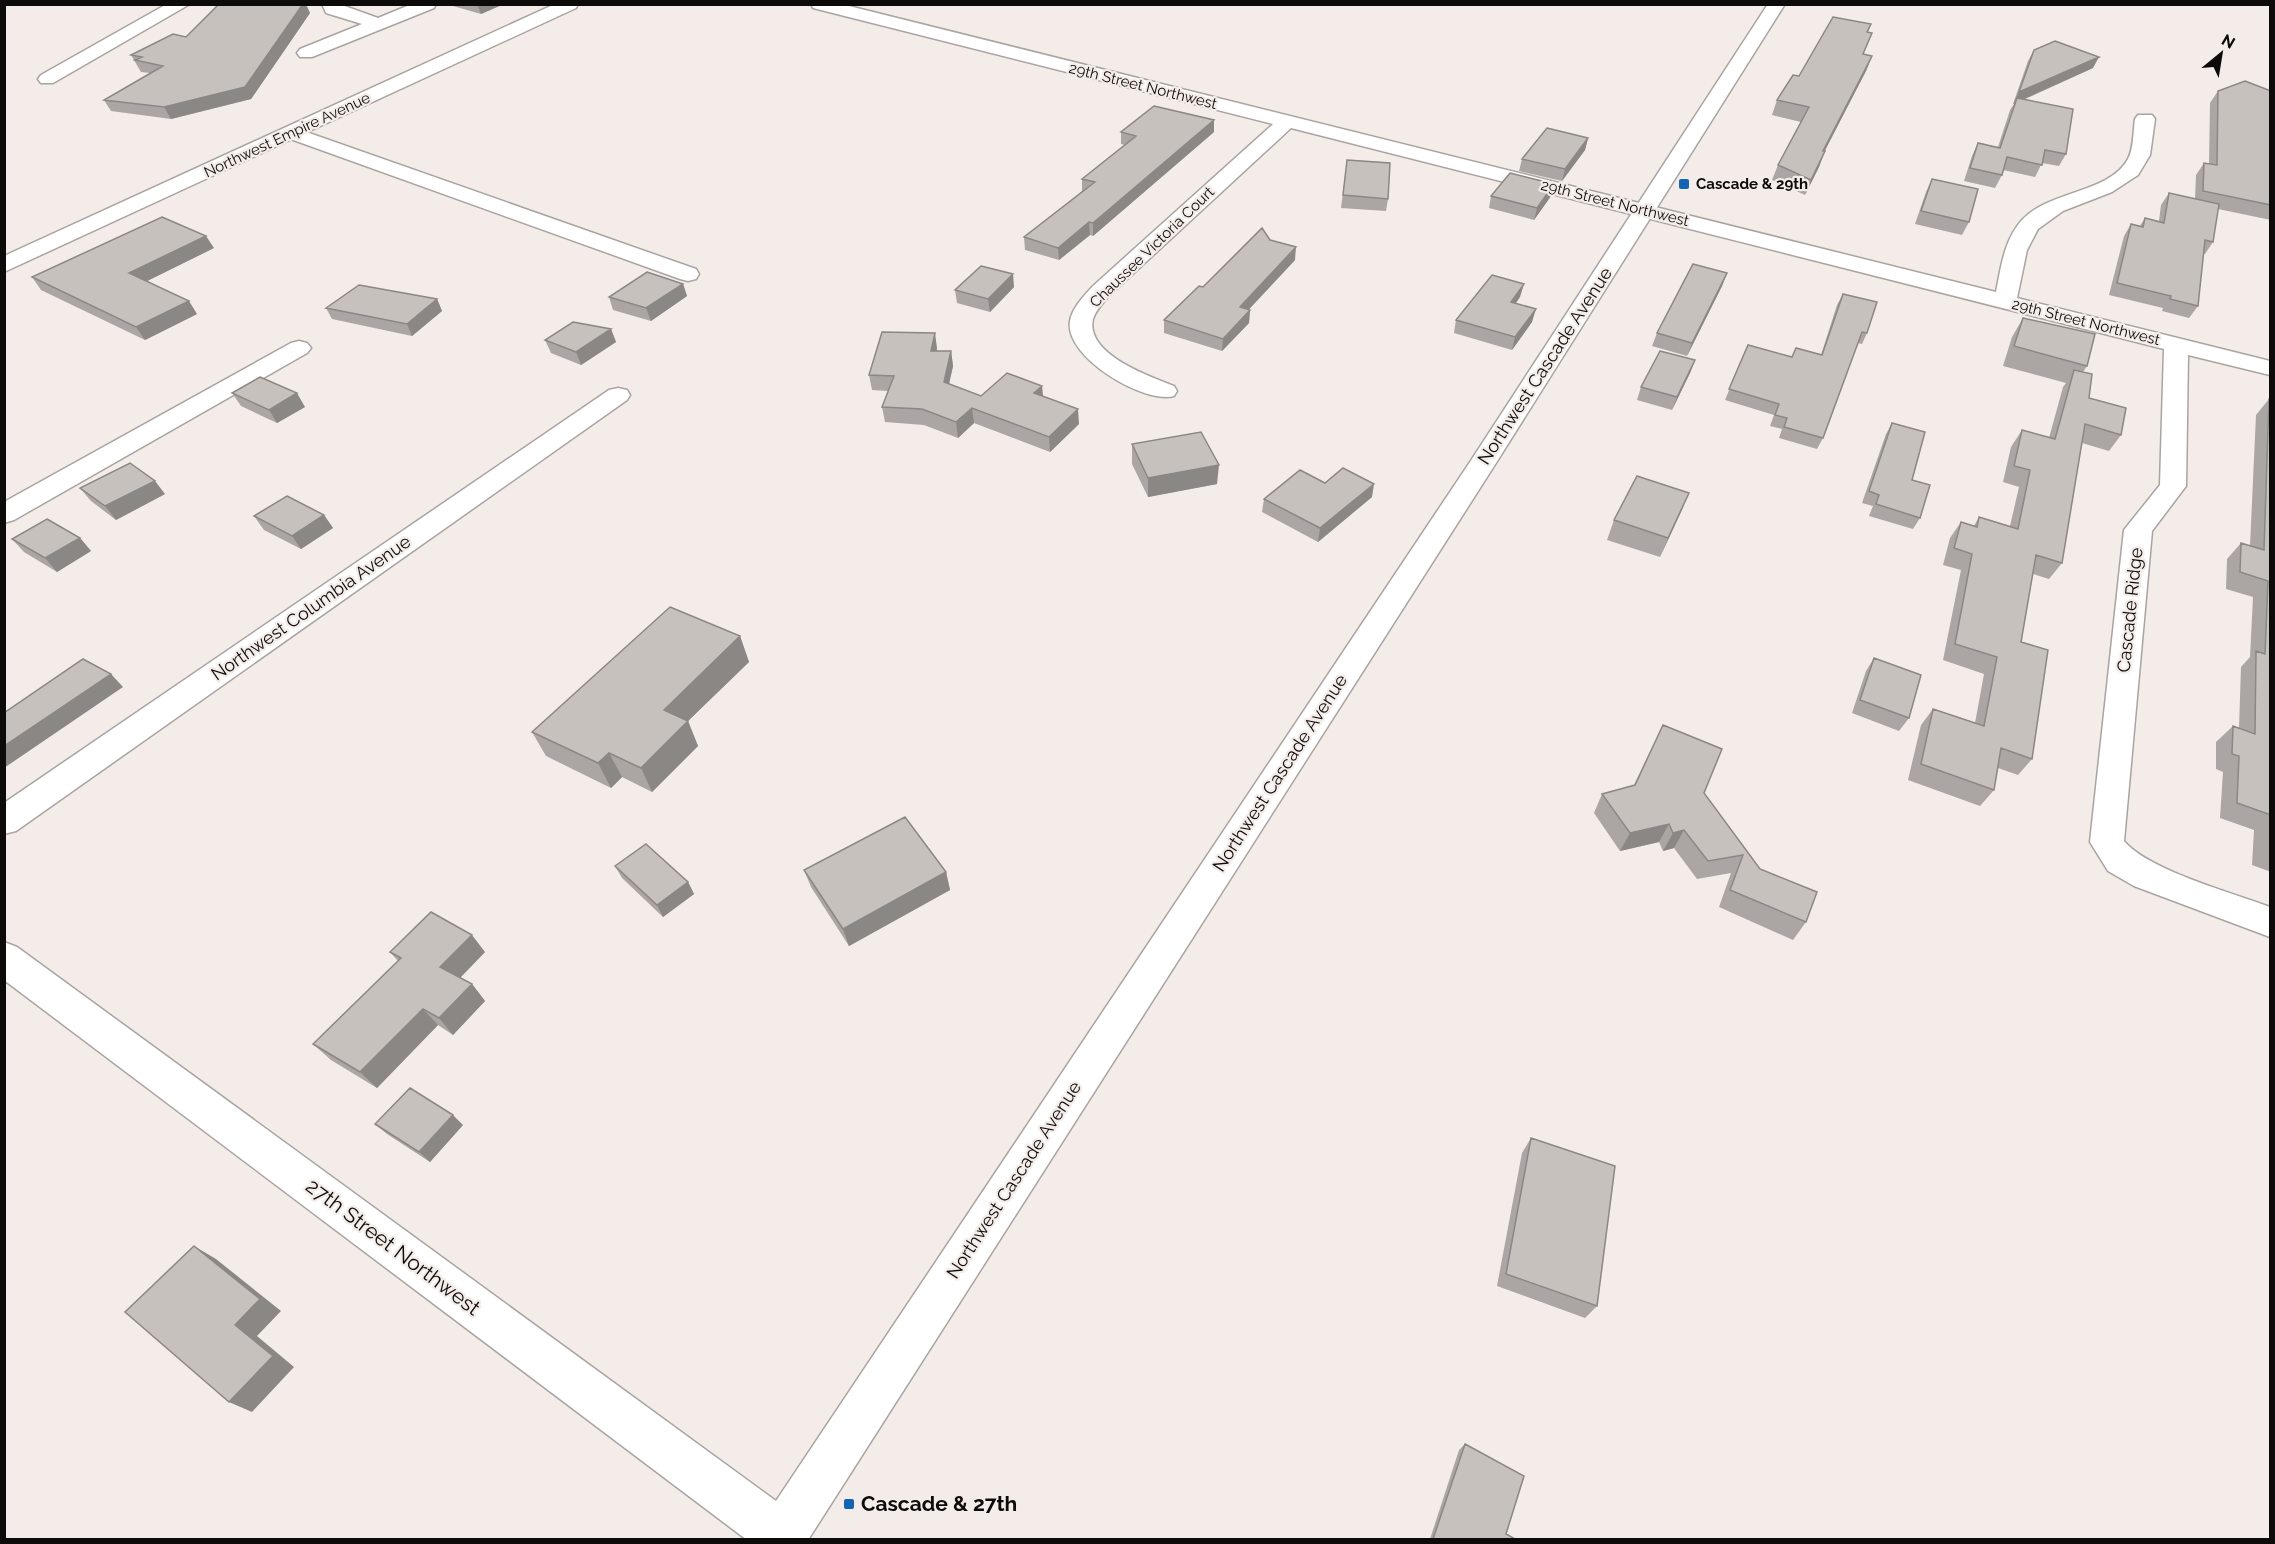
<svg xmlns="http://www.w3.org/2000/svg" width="2275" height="1544" font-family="Raleway,sans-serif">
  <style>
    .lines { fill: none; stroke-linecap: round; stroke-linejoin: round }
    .street-casing { stroke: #aaa4a1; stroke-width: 3 }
    .secondary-casing { stroke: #aaa4a1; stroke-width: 3 }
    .street { fill: #fff; fill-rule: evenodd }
    .secondary { fill: #fff; fill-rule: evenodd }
    .wall { fill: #aba6a3 }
    .shaded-wall { fill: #8b8785 }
    .building { fill: #c7c1be; stroke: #8b8785; stroke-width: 1.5 }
    .poi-dot { fill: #1364b3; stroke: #f3ece9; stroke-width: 2 }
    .labels { text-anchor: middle; stroke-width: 4.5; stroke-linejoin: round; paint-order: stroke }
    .far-street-label { font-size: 15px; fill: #0d0b0a; stroke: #f3ece9 }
    .far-poi-label { font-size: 15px; font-weight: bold; fill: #0d0b0a; stroke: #f3ece9; text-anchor: start }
    .street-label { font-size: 18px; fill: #0d0b0a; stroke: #f3ece9 }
    .near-street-label { font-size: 21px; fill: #0d0b0a; stroke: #f3ece9 }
    .near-poi-label { font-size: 21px; font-weight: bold; fill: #0d0b0a; stroke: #f3ece9; text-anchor: start }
  </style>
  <rect width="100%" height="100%" fill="#f3ece9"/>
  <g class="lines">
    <g class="street-casing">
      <path id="street" d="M 167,4 L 190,4 L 53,83 L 41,83 L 38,79 L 41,75 Z
        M 322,4 L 339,4 L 378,18 L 412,4 L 436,4 L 434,8 L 312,57 L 300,57 L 297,53 L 300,49 L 362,24 L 326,13 Z
        M 811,4 L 841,4 L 1996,292 C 2001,267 2004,240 2022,220 C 2048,191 2110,193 2128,159 C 2134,148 2133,132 2135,119 L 2138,115 L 2152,115 L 2155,119 L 2150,155 L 2138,175 L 2112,192 L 2063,211 L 2038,229 L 2027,250 L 2017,298 L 2270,361 L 2270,375 L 2188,355 L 2186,486 L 2152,531 L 2124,841 C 2148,870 2233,893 2270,907 L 2270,937 L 2134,886 L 2108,871 L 2090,842 L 2124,530 L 2160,485 L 2164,349 L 1291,128 L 1109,296 C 1103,303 1096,310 1093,319 C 1085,354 1149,376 1174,386 L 1177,391 L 1174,396 C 1144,404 1064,357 1070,321 C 1072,308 1084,296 1093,286 L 1273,124 L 813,8 Z
        M 292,127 L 696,269 L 699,274 L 696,279 L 688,281 L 680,279 L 285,137 L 282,133 L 285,129 Z
        M 299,341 L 307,343 L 311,348 L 307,353 L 14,520 L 4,523 L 4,502 L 291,343 Z
        M 618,388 L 627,390 L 630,395 L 627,400 L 16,831 L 4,834 L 4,803 L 609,390 Z"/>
    </g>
    <g class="secondary-casing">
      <path id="secondary" d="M 555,4 L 578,4 L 576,8 L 4,272 L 4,256 Z
        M 1768,4 L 1785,4 L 1496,463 L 808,1540 L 747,1540 L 4,980 L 4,942 L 17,947 L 776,1501 L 1470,462 Z"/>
    </g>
    <use href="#street" class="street"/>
    <use href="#secondary" class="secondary"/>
  </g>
  <path class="wall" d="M 446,4 L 504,4 L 481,14 Z
    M 310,13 L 251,99 L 171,119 L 111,111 L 104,100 L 150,73 L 141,72 L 131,55 L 186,37 Z
    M 1871,24 L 1868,32 L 1863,54 L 1872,56 L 1866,71 L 1824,151 L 1819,167 L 1805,195 L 1772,180 L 1778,165 L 1801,122 L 1772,115 L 1777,100 L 1799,76 Z
    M 2034,50 L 2093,68 L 2023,100 L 2066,154 L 2059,166 L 2042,163 L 2035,177 L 2003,170 L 2002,175 L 1995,188 L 1964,181 L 1972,156 L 1978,143 L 1998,147 L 2010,110 L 2014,104 L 2013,104 L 2028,61 Z
    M 2218,91 L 2271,91 L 2271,220 L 2218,209 L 2213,242 L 2205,254 L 2203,254 L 2198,306 L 2189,318 L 2162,311 L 2163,308 L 2109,295 L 2124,236 L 2131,224 L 2140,226 L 2145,218 L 2159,221 L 2161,205 L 2169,193 L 2195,199 L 2196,175 L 2204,163 L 2209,164 L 2210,103 Z
    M 1121,132 L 1214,132 L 1093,236 L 1090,235 L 1059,260 L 1025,250 L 1024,237 L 1082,191 L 1082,179 L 1125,145 L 1121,144 Z
    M 1588,138 L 1585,150 L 1562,181 L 1519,171 L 1522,159 Z
    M 1347,160 L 1388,199 L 1386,211 L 1341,208 Z
    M 1932,179 L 1969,222 L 1962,235 L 1915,224 L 1926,192 Z
    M 1554,184 L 1551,196 L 1534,220 L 1489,208 L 1491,196 Z
    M 1270,240 L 1295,260 L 1249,309 L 1250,310 L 1249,323 L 1222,351 L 1164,333 L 1164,320 L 1203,287 Z
    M 214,248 L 147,281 L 197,314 L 145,340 L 41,290 L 32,277 Z
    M 1727,273 L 1722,286 L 1687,356 L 1652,346 L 1657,333 Z
    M 683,284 L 687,296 L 651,321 L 613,310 L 609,297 Z
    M 1014,287 L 990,312 L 957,303 L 955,290 Z
    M 1843,294 L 1867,333 L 1862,344 L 1858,343 L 1823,438 L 1817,449 L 1779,438 L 1782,429 L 1770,426 L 1774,415 L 1725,400 L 1748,345 L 1792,357 L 1821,355 L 1837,305 Z
    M 1520,297 L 1516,303 L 1532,322 L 1512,350 L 1454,333 L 1456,320 Z
    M 437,299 L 442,311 L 412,336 L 332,319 L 326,308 Z
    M 2023,318 L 2087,366 L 2083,372 L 2089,398 L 2121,435 L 2109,451 L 2082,443 L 2062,563 L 2049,579 L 2033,574 L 2021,642 L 2032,759 L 2018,775 L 1998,768 L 1994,790 L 1980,806 L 1908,780 L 1921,725 L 1933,709 L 1975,723 L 1984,674 L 1943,660 L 1961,570 L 1943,565 L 1950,538 L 1961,522 L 1974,526 L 1979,517 L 2010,526 L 2019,487 L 2003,482 L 2011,447 L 2022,430 L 2049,438 L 2063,387 L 2066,383 L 2003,366 L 2012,337 Z
    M 611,329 L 616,342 L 581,365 L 551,353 L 545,340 Z
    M 937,348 L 937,351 L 951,351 L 953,366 L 949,384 L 981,396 L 1042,386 L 1043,396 L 1079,424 L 1050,452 L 974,423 L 958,438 L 924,425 L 885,422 L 882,407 L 888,391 L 872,390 L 869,375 Z
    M 1695,360 L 1690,373 L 1672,410 L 1637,400 L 1641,387 Z
    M 232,393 L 305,407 L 277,423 L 241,406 Z
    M 2269,399 L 2271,399 L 2271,872 L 2252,865 L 2254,830 L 2220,818 L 2223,772 L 2216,769 L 2216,742 L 2233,726 L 2239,728 L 2241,667 L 2250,657 L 2253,597 L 2226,589 L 2227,559 L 2241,543 L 2250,546 L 2256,415 Z
    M 1892,423 L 1912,480 L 1920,518 L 1913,529 L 1869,516 L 1873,506 L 1862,503 L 1886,434 Z
    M 1132,444 L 1217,484 L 1148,497 L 1132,464 Z
    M 80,488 L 165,494 L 116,520 L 91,501 Z
    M 1689,493 L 1660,557 L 1607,540 L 1614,520 Z
    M 1372,497 L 1318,542 L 1262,512 L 1264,499 Z
    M 324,515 L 333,528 L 301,549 L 264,530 L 254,516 Z
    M 80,538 L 91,551 L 57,572 L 24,552 L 12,539 Z
    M 740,636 L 749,662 L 688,721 L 698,746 L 652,792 L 622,777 L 611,788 L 546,756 L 532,732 Z
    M 1874,658 L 1909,718 L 1899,731 L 1852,713 L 1866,671 Z
    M 1663,725 L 1704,793 L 1760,869 L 1806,922 L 1793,940 L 1719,907 L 1731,873 L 1697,879 L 1674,848 L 1663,851 L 1659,842 L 1620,851 L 1594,813 L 1602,794 L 1634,785 Z
    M 615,866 L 688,882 L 694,894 L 663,917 L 622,878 Z
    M 804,870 L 946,872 L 950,890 L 849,946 L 811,887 Z
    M 390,952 L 485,952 L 460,978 L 472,984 L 485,1001 L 453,1035 L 438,1025 L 377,1088 L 331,1060 L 313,1044 L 398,961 Z
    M 375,1124 L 463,1125 L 430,1162 L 387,1134 Z
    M 1531,1138 L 1597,1306 L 1585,1318 L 1497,1286 L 1522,1153 Z
    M 1465,1444 L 1506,1534 L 1515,1539 L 1430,1539 L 1459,1450 Z"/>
  <path class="shaded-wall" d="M 303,4 L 306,4 L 310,13 L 251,99 L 171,119 L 164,107 Z
    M 477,4 L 504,4 L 481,14 Z
    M 1872,56 L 1866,71 L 1817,166 L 1823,151 Z
    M 2099,57 L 2093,68 L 2015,103 L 2017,98 L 2013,104 L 2019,92 Z
    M 1214,120 L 1214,132 L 1093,236 L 1093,223 Z
    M 1588,138 L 1585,150 L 1562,181 L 1565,169 Z
    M 1825,151 L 1819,167 L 1805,195 L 1811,180 Z
    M 1554,184 L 1551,196 L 1534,220 L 1537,208 Z
    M 1089,222 L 1090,235 L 1059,260 L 1058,248 Z
    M 206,236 L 214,248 L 137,286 L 129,273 Z
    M 1296,247 L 1295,260 L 1239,320 L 1240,307 Z
    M 1727,273 L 1722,286 L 1687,356 L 1692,343 Z
    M 1013,274 L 1014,287 L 990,312 L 988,299 Z
    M 683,284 L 687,296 L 651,321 L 646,308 Z
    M 1524,284 L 1520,297 L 1508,314 L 1511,302 Z
    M 437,299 L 442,311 L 412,336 L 407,324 Z
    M 189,301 L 197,314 L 145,340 L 136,327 Z
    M 1536,309 L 1532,322 L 1512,350 L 1515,337 Z
    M 1250,310 L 1249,323 L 1222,351 L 1223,339 Z
    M 611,329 L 616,342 L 581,365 L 576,352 Z
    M 935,333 L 937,348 L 933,366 L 931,351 Z
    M 951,351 L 953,366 L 946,397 L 944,382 Z
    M 1695,360 L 1690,373 L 1672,410 L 1677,397 Z
    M 1042,386 L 1043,401 L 1034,393 Z
    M 297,393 L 305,407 L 277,423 L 269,410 Z
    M 972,408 L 974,423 L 958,438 L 956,422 Z
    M 1078,409 L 1079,424 L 1050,452 L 1049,437 Z
    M 1219,465 L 1217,484 L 1148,497 L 1148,478 Z
    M 155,481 L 165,494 L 116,520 L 105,506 Z
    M 1374,484 L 1372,497 L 1318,542 L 1320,528 Z
    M 1689,493 L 1681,512 L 1660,557 L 1668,538 Z
    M 324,515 L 333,528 L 301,549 L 292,536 Z
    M 80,538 L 91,551 L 57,572 L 45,558 Z
    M 740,636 L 749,662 L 688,721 L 698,746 L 652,792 L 641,768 L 664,710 Z
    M 111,674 L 123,687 L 4,768 L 4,746 Z
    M 609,753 L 622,777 L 611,788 L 598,763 Z
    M 1669,824 L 1659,842 L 1620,851 L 1630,833 Z
    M 1684,830 L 1674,848 L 1663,851 L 1673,833 Z
    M 946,872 L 950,890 L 849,946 L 843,929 Z
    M 688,882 L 694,894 L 663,917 L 657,905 Z
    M 472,935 L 485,952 L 454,984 L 440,967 Z
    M 472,984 L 485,1001 L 453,1035 L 439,1018 Z
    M 423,1009 L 438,1025 L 377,1088 L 360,1072 Z
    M 453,1115 L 463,1125 L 430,1162 L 419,1152 Z
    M 194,1246 L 216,1259 L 281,1311 L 257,1336 L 294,1367 L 252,1412 L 229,1402 L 235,1325 Z"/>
  <path class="building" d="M 219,4 L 303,4 L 245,87 L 164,107 L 104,100 L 163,66 L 135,60 L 142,57 L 131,55 L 173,34 L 186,37 Z
    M 1833,17 L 1871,24 L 1867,32 L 1872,33 L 1863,54 L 1872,56 L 1823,151 L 1825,151 L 1811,180 L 1778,165 L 1809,107 L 1777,100 L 1793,75 L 1799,76 Z
    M 2055,41 L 2099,57 L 2019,92 L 2034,50 Z
    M 2245,81 L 2271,91 L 2271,205 L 2203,191 L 2204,163 L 2217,165 L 2218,91 Z
    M 2017,98 L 2073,109 L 2066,154 L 2045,150 L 2042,165 L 2007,157 L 2002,175 L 1970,168 L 1978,143 L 2000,148 Z
    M 1154,106 L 1214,120 L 1093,223 L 1089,222 L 1058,248 L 1024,237 L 1095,182 L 1082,179 L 1136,136 L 1121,132 Z
    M 1547,128 L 1588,138 L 1565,169 L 1522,159 Z
    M 1347,160 L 1390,163 L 1388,199 L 1343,195 Z
    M 1510,173 L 1554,184 L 1537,208 L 1491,196 Z
    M 1932,179 L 1978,189 L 1969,222 L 1921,211 Z
    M 2169,193 L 2219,204 L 2213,242 L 2205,240 L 2198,306 L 2170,299 L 2171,296 L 2117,283 L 2131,224 L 2143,227 L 2145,218 L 2164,223 Z
    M 162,217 L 206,236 L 129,273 L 189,301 L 136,327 L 32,277 Z
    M 1262,228 L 1270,240 L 1296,247 L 1240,307 L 1250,310 L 1223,339 L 1164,320 L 1199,286 L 1203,287 Z
    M 1693,264 L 1727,273 L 1692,343 L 1657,333 Z
    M 981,266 L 1013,274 L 988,299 L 955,290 Z
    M 647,272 L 683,284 L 646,308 L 609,297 Z
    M 1492,275 L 1524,284 L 1511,302 L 1536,309 L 1515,337 L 1456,320 Z
    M 359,285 L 437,299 L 407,324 L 326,308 Z
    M 1843,294 L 1877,302 L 1867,333 L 1862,332 L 1823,438 L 1784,427 L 1787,418 L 1775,415 L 1779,404 L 1729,389 L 1748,345 L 1792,357 L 1796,348 L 1822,355 Z
    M 2023,318 L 2095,334 L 2087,366 L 2014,346 Z
    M 573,322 L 611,329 L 576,352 L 545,340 Z
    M 882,332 L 935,333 L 931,351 L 951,351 L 944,382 L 981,396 L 1007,373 L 1042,386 L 1034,393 L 1078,409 L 1049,437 L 972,408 L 956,422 L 922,409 L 882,407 L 894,376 L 869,375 Z
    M 1660,351 L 1695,360 L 1677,397 L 1641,387 Z
    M 2074,370 L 2092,374 L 2089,398 L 2126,408 L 2121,435 L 2085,424 L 2062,563 L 2036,555 L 2021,642 L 2048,650 L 2032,759 L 2001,748 L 1994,790 L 1921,764 L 1933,709 L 1984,726 L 1997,657 L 1955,644 L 1972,554 L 1954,548 L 1961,522 L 1977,527 L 1979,517 L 2018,529 L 2030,470 L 2014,466 L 2022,430 L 2055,439 Z
    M 260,377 L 297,393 L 269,410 L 232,393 Z
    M 2269,399 L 2271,399 L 2271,815 L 2237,803 L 2239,756 L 2232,754 L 2233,726 L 2255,734 L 2256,651 L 2265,654 L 2268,581 L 2240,572 L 2241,543 L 2264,550 Z
    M 1892,423 L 1925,432 L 1912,480 L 1930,485 L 1920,518 L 1876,504 L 1879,495 L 1869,491 Z
    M 1201,432 L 1219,465 L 1148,478 L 1132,444 Z
    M 130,463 L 155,481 L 105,506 L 80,488 Z
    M 1343,468 L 1374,484 L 1320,528 L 1264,499 L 1300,470 L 1325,483 Z
    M 1637,476 L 1689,493 L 1668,538 L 1614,520 Z
    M 287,496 L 324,515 L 292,536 L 254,516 Z
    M 47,519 L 80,538 L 45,558 L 12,539 Z
    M 670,607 L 740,636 L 664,710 L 688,721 L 641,768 L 609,753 L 598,763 L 532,732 Z
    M 1874,658 L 1921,675 L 1909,718 L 1860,700 Z
    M 83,659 L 111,674 L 4,746 L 4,713 Z
    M 1663,725 L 1722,749 L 1704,793 L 1760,869 L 1817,892 L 1806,922 L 1730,890 L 1743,855 L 1708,861 L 1684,830 L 1673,833 L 1669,824 L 1630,833 L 1602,794 L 1635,785 Z
    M 905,817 L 946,872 L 843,929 L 804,870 Z
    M 646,844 L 688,882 L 657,905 L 615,866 Z
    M 431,912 L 472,935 L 440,967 L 472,984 L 439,1018 L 423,1009 L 360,1072 L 313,1044 L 401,958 L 390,952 Z
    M 410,1088 L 453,1115 L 419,1152 L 375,1124 Z
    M 1531,1138 L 1615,1166 L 1597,1306 L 1506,1274 Z
    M 194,1246 L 260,1299 L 235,1325 L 273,1356 L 229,1402 L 125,1312 Z
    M 1465,1444 L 1524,1476 L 1506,1534 L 1515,1539 L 1433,1539 Z"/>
  <g class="poi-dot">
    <rect x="1678" y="178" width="12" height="12" rx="3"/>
    <rect x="843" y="1498" width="12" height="12" rx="3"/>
  </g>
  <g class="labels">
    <g class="far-street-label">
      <text transform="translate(1143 86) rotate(14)" y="5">29th Street Northwest</text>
      <text transform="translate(287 135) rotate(-25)" y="5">Northwest Empire Avenue</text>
      <text transform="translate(1615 203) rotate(14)" y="5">29th Street Northwest</text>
      <text transform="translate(1152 247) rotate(-44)" y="5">Chaussee Victoria Court</text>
      <text transform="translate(2086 322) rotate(14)" y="5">29th Street Northwest</text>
    </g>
    <g class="far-poi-label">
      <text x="1696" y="189">Cascade &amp; 29th</text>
    </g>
    <g class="street-label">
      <text transform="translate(1545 366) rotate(-57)" y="6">Northwest Cascade Avenue</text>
      <text transform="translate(311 608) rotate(-35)" y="6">Northwest Columbia Avenue</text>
      <text transform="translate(2130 610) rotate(-84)" y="6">Cascade Ridge</text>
      <text transform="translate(1280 773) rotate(-57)" y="6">Northwest Cascade Avenue</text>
      <text transform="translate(1014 1180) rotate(-57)" y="6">Northwest Cascade Avenue</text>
    </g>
    <g class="near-street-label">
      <text transform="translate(393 1247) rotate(37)" y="7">27th Street Northwest</text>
    </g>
    <g class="near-poi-label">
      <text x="861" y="1511">Cascade &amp; 27th</text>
    </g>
  </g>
  <rect width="2275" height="1544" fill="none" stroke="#0d0b0a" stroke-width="12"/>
  <g transform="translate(2221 54) rotate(30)" stroke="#f3ece9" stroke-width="4.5" paint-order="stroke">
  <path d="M0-4.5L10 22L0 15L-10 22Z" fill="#0d0b0a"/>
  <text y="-9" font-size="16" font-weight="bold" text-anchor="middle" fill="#0d0b0a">N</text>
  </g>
</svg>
